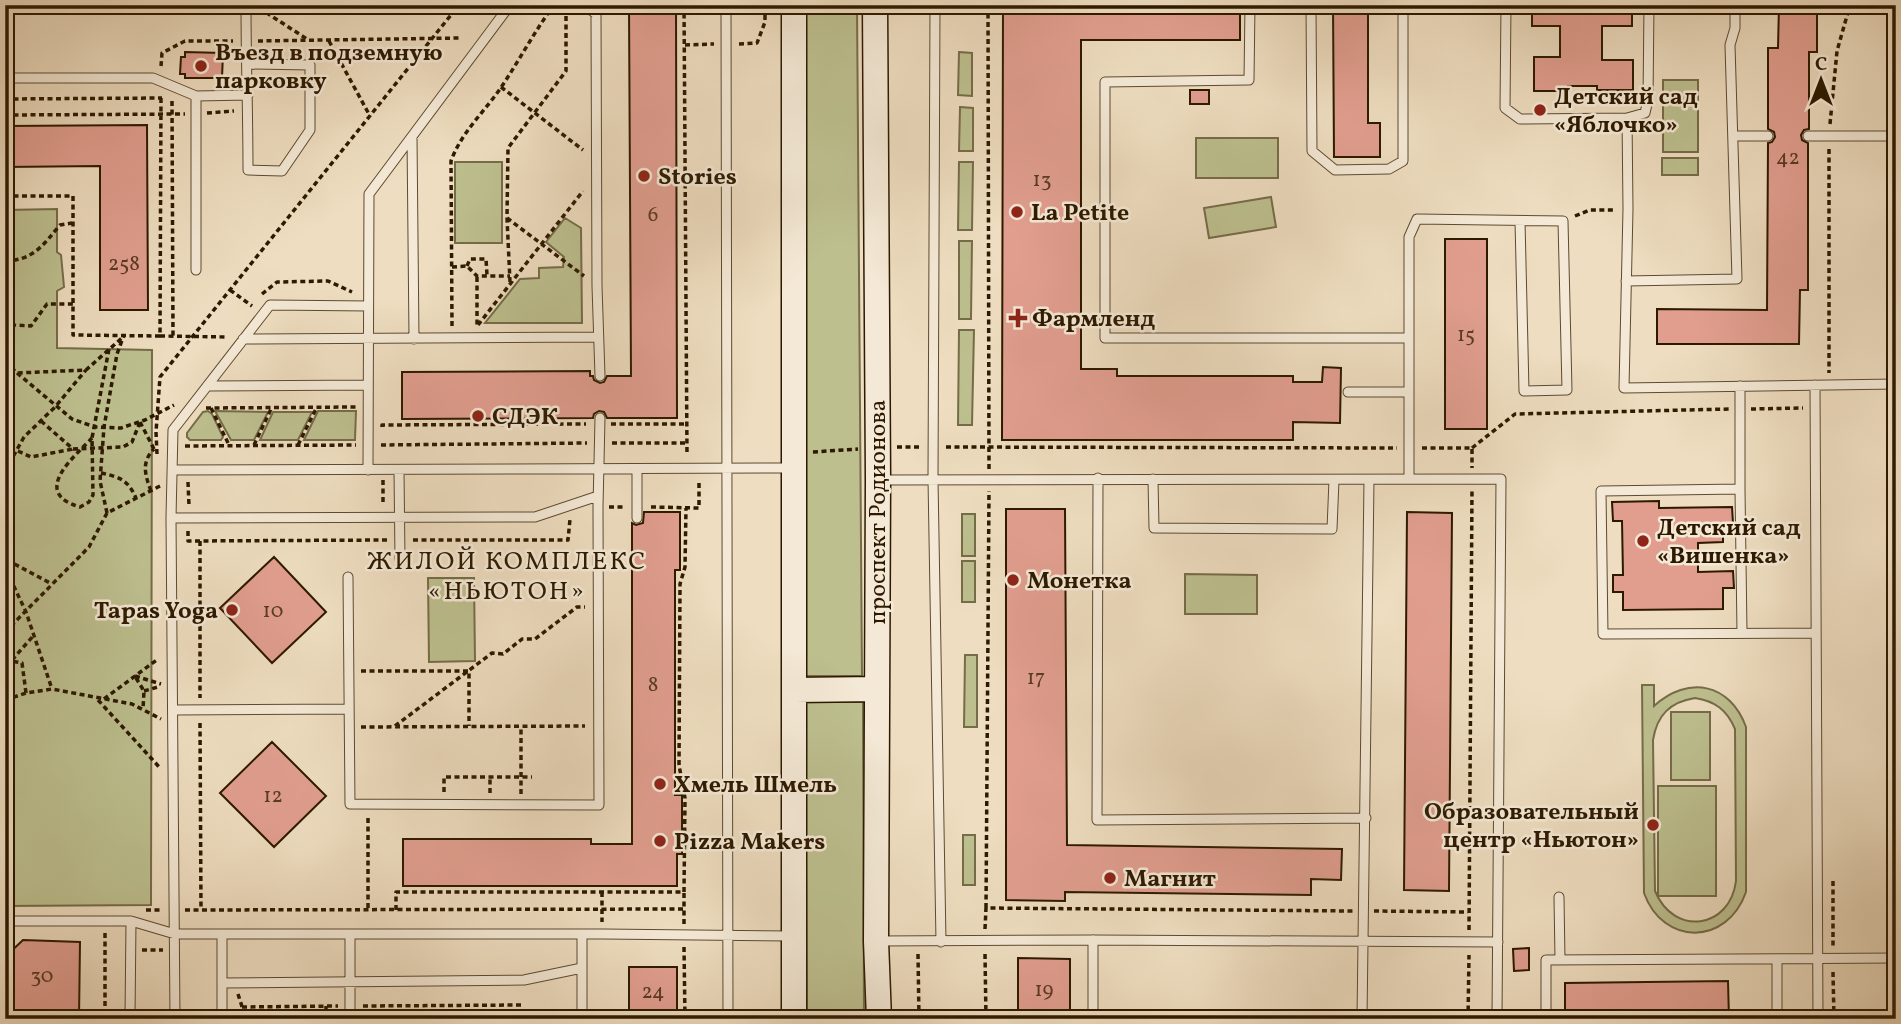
<svg xmlns="http://www.w3.org/2000/svg" width="1901" height="1024" font-family="Vollkorn,serif">
  <style>
    .green { fill: #bdbf8f; stroke: #756c48; stroke-width: 2; fill-rule: evenodd }
    .building { fill: #e19e8f; stroke: #2d1900; stroke-width: 2 }
    .lines { fill: none; stroke-linecap: round; stroke-linejoin: round }
    .lane-casing { stroke: #5d4a30; stroke-width: 11 }
    .secondary-casing { stroke: #2d1900; stroke-width: 27 }
    .path { stroke: #2d1900; stroke-width: 3.5; stroke-dasharray: 5 3.5; stroke-linecap: butt }
    .lane { stroke: #f4e9d6; stroke-width: 9 }
    .secondary { stroke: #f4e9d6; stroke-width: 24 }
    .poi-dot { fill: #8f2418; stroke: #f4e9d6; stroke-width: 2.5 }
    .labels { text-anchor: middle; stroke-width: 5; stroke-linejoin: round; paint-order: stroke }
    .number-label { font-size: 21px; fill: #5a3a24 }
    .poi-label { font-size: 24px; font-weight: bold; fill: #2d1900; stroke: #f4e9d6; text-anchor: start }
    .street-label { font-size: 24px; fill: #2d1900; stroke: #f4e9d6 }
    .neighbourhood-label { font-size: 26px; letter-spacing: 2px; fill: #2d1900; stroke: #f4e9d6 }
  </style>
  <rect width="100%" height="100%" fill="#eeddc0"/>
  <filter id="stains"><feTurbulence type="fractalNoise" baseFrequency=".00286" numOctaves="4"/><feColorMatrix values="0 0 0 0 .2 0 0 0 0 .09 0 0 0 0 .02 0 0 0 .5 -.17"/></filter>
  <radialGradient id="worn" r=".72"><stop offset=".6" stop-color="#630" stop-opacity="0"/><stop offset="1" stop-color="#630" stop-opacity=".3"/></radialGradient>
  <path class="green" d="M 803,5 L 857,5 L 862,676 L 805,676 Z
    M 959,52 L 972,53 L 972,96 L 958,95 Z
    M 1663,80 L 1698,80 L 1698,152 L 1663,152 Z
    M 960,107 L 973,108 L 973,151 L 959,151 Z
    M 1196,138 L 1278,138 L 1278,178 L 1196,178 Z
    M 1662,158 L 1698,158 L 1698,175 L 1662,175 Z
    M 455,162 L 502,162 L 502,243 L 455,243 Z
    M 959,162 L 973,162 L 972,230 L 958,230 Z
    M 1271,197 L 1276,227 L 1209,238 L 1204,208 Z
    M 57,209 L 57,252 L 61,255 L 64,287 L 57,291 L 57,348 L 152,350 L 151,905 L 5,906 L 5,210 Z
    M 565,218 L 581,228 L 582,323 L 485,323 L 520,279 L 539,278 L 539,268 L 563,267 L 564,257 L 546,242 Z
    M 959,241 L 972,241 L 971,319 L 959,319 Z
    M 959,330 L 974,330 L 972,425 L 958,425 Z
    M 208,411 L 212,414 L 223,437 L 221,440 L 190,440 L 187,437 L 187,433 L 203,412 Z
    M 215,411 L 268,412 L 254,440 L 231,440 Z
    M 318,411 L 356,411 L 355,440 L 304,440 Z
    M 273,412 L 312,412 L 298,440 L 260,440 Z
    M 962,514 L 975,514 L 975,556 L 962,556 Z
    M 962,561 L 975,561 L 975,602 L 962,602 Z
    M 1185,574 L 1257,575 L 1257,614 L 1185,614 Z
    M 428,578 L 474,578 L 475,661 L 429,662 Z
    M 965,655 L 977,655 L 977,727 L 964,727 Z
    M 1642,685 L 1654,685 L 1654,706 C 1688,675 1730,683 1746,727 L 1746,892 C 1727,946 1663,946 1644,893 ZM 1695,698 C 1715,701 1727,710 1735,729 L 1736,881 C 1730,929 1674,937 1655,891 L 1653,740 C 1657,715 1670,702 1695,698 Z
    M 805,702 L 863,702 L 864,1019 L 807,1019 Z
    M 1671,712 L 1710,712 L 1710,780 L 1671,780 Z
    M 1658,786 L 1716,786 L 1716,896 L 1658,896 Z
    M 963,835 L 975,835 L 975,885 L 963,885 Z"/>
  <path class="building" d="M 629,5 L 676,5 L 677,418 L 607,418 L 604,412 L 599,411 L 594,414 L 593,418 L 402,419 L 402,372 L 590,371 L 590,376 L 593,376 L 594,380 L 600,383 L 604,382 L 607,376 L 631,376 Z
    M 1003,5 L 1240,5 L 1240,40 L 1081,40 L 1081,369 L 1117,369 L 1117,376 L 1293,376 L 1293,382 L 1322,382 L 1323,367 L 1341,368 L 1340,423 L 1293,422 L 1293,440 L 1002,440 Z
    M 1333,5 L 1368,5 L 1368,123 L 1380,123 L 1380,157 L 1334,157 Z
    M 1532,5 L 1632,5 L 1632,26 L 1602,26 L 1602,60 L 1633,60 L 1633,90 L 1597,90 L 1597,86 L 1568,86 L 1568,91 L 1534,91 L 1534,57 L 1560,57 L 1560,26 L 1532,26 Z
    M 1779,5 L 1817,5 L 1817,52 L 1809,52 L 1809,129 L 1804,130 L 1801,135 L 1802,140 L 1808,143 L 1808,290 L 1800,290 L 1799,344 L 1657,344 L 1657,309 L 1767,310 L 1768,143 L 1772,142 L 1775,137 L 1774,132 L 1768,129 L 1768,48 L 1778,48 Z
    M 185,52 L 223,53 L 222,78 L 185,78 L 185,74 L 180,74 L 181,57 L 185,57 Z
    M 1190,90 L 1209,90 L 1209,104 L 1190,104 Z
    M 147,125 L 148,310 L 100,310 L 100,166 L 5,167 L 5,126 Z
    M 1445,239 L 1487,239 L 1487,429 L 1445,429 Z
    M 1659,501 L 1659,508 L 1732,507 L 1733,523 L 1723,523 L 1723,542 L 1698,543 L 1698,572 L 1733,571 L 1734,588 L 1723,588 L 1723,609 L 1623,610 L 1623,592 L 1613,592 L 1613,575 L 1623,575 L 1622,521 L 1613,521 L 1612,502 Z
    M 1006,509 L 1065,509 L 1067,845 L 1342,849 L 1341,880 L 1311,879 L 1311,895 L 1065,892 L 1065,901 L 1006,900 Z
    M 644,512 L 680,512 L 680,570 L 675,570 L 675,795 L 682,795 L 682,854 L 677,854 L 677,886 L 403,886 L 403,839 L 591,839 L 591,844 L 632,844 L 632,523 L 636,525 L 643,523 Z
    M 1407,512 L 1452,513 L 1449,891 L 1404,890 Z
    M 274,557 L 326,612 L 272,663 L 220,608 Z
    M 272,742 L 326,796 L 274,847 L 220,793 Z
    M 23,940 L 80,942 L 79,1019 L 5,1019 L 5,957 Z
    M 1529,948 L 1529,970 L 1514,971 L 1513,949 Z
    M 1018,958 L 1070,959 L 1070,1019 L 1018,1019 Z
    M 629,967 L 677,967 L 677,1019 L 629,1019 Z
    M 1728,981 L 1729,1019 L 1565,1019 L 1565,983 Z"/>
  <g class="lines">
    <g class="lane-casing">
      <path id="lane" d="M 246,5 C 246,60 248,115 248,170 L 282,171 L 310,130 L 310,65 L 247,64
        M 585,5 L 596,14 L 597,286 L 600,376
        M 726,5 L 728,1019
        M 935,5 L 933,479 L 941,942
        M 1250,5 L 1249,80 L 1105,82 L 1105,338 L 1408,338
        M 1311,5 L 1312,151 L 1335,170 L 1389,169 L 1403,161 L 1403,5
        M 1506,5 L 1505,108 L 1520,119 L 1627,118
        M 1649,5 L 1648,100 L 1645,113 L 1627,118 L 1628,209 L 1624,388 L 1896,384
        M 5,78 L 153,78 L 196,96 L 196,270
        M 196,96 L 248,95
        M 1733,136 L 1768,136
        M 1808,136 L 1896,136
        M 412,137 L 414,339
        M 1626,281 L 1737,279 L 1730,45 L 1735,28 L 1735,5
        M 243,339 L 598,337
        M 1815,385 L 1818,1019
        M 207,386 L 368,385
        M 1740,386 L 1740,489 L 1601,491 L 1603,634 L 1816,633
        M 1348,392 L 1408,392
        M 637,469 L 637,518
        M 172,470 L 793,468
        M 368,470 L 369,194 L 510,5
        M 399,470 L 400,559
        M 1098,478 L 1097,820 L 1366,818
        M 1153,479 L 1154,528 L 1332,529 L 1334,480
        M 1409,479 L 1409,237 L 1417,219 L 1563,221 L 1567,390 L 1524,391 L 1520,221
        M 880,480 L 1501,479 L 1497,1019
        M 1740,489 L 1742,633
        M 171,518 L 535,517 L 598,496
        M 348,577 L 350,804 L 599,805 L 598,507 L 600,418
        M 173,710 L 349,709
        M 1559,897 L 1560,960
        M 5,921 L 131,921 L 175,934 L 603,934 L 792,936
        M 582,934 L 582,1019
        M 222,935 L 222,1019
        M 350,935 L 350,1019
        M 878,941 L 1093,940 L 1498,942
        M 1777,959 L 1777,1019
        M 222,983 L 524,980 L 582,968
        M 130,1019 L 131,921
        M 175,1019 L 171,518 L 173,430 L 270,305 L 368,306
        M 1093,1019 L 1093,940
        M 1362,1019 L 1369,480
        M 1546,1019 L 1546,960 L 1896,958"/>
    </g>
    <g class="secondary-casing">
      <path id="secondary" d="M 875,5 L 878,480 L 876,941 L 879,1019
        M 795,690 L 877,689
        M 794,1019 L 794,5"/>
    </g>
    <path class="path" d="M 684,5 L 687,454
      M 988,5 L 989,469
      M 5,7 L 121,7 L 121,5
      M 259,8 L 307,39
      M 258,41 L 459,38
      M 329,41 L 370,116
      M 739,44 L 757,43 L 765,22 L 765,5
      M 685,45 L 714,44
      M 161,66 L 162,53 L 185,41 L 233,41
      M 501,87 L 583,150
      M 5,99 L 162,98
      M 172,101 L 173,336
      M 207,113 L 234,111
      M 5,115 L 185,114
      M 1830,124 L 1837,51 L 1850,5
      M 1829,149 L 1829,373
      M 5,196 L 73,196 L 73,335 L 160,336 L 161,95
      M 1575,216 L 1590,210 L 1615,210
      M 507,218 L 584,276
      M 5,261 C 34,260 43,245 60,225 L 72,223
      M 467,266 L 470,259 L 486,259 L 487,275
      M 452,267 L 467,266 L 477,276 L 510,276
      M 477,277 L 477,325
      M 510,282 L 507,218 L 508,148 L 566,71 L 566,8 L 561,5
      M 230,290 L 252,306
      M 262,294 L 277,282 L 328,281 L 352,292
      M 5,318 L 14,325 L 31,326 L 47,304 L 73,304
      M 478,325 L 583,191
      M 452,326 L 451,161 C 461,133 484,112 500,89 C 519,61 534,32 554,5
      M 160,336 L 228,337
      M 5,362 L 17,373 L 86,370 L 123,337
      M 17,373 L 72,419 L 95,427 L 121,428 L 145,420 L 174,405
      M 206,408 L 356,407
      M 211,408 L 229,445
      M 1751,409 L 1803,408
      M 41,421 L 73,449 L 123,447 L 132,442 L 140,422
      M 140,422 L 155,451
      M 611,424 L 686,424
      M 382,427 L 382,425 L 586,424
      M 92,438 C 74,457 30,493 80,507 L 89,502 L 93,495 L 92,438 L 109,349
      M 612,443 L 687,443
      M 254,445 L 272,407
      M 298,445 L 317,407
      M 381,445 L 587,443
      M 185,446 L 356,445
      M 897,447 L 921,447
      M 946,447 L 1397,448
      M 1422,448 L 1472,448 L 1472,468
      M 1472,448 L 1515,414 L 1729,409
      M 18,451 L 31,457 L 73,449
      M 813,452 L 858,449
      M 157,454 L 156,432 L 160,377 L 459,5
      M 5,471 L 24,437 L 55,407 L 86,370
      M 101,473 C 120,477 128,480 136,498
      M 383,480 L 383,504
      M 188,482 L 189,506
      M 151,491 C 145,475 141,462 154,449
      M 609,507 L 625,507
      M 651,507 L 699,508 L 699,480
      M 107,513 L 100,481 L 104,427 L 117,354 L 124,335
      M 188,531 L 188,541 L 387,540
      M 413,540 L 568,540 L 570,519
      M 200,541 L 200,698
      M 5,556 C 13,577 10,596 5,617
      M 7,560 L 52,584
      M 10,578 L 26,612 L 52,689
      M 5,632 L 89,547 L 107,513 L 160,486
      M 5,660 L 22,663 L 26,693
      M 12,660 L 34,635
      M 361,671 L 469,671 L 469,726
      M 135,676 L 161,684
      M 136,678 L 144,691 L 143,709
      M 144,691 L 158,687
      M 104,699 L 158,659
      M 5,700 L 26,693 L 52,689 L 132,704 L 161,719
      M 98,700 L 161,769
      M 200,723 L 201,910
      M 395,726 L 492,653 L 503,654 L 522,639 L 535,639 L 577,607 L 585,607
      M 361,727 L 585,726
      M 444,792 L 444,777 L 532,777
      M 490,793 L 490,777
      M 521,794 L 521,726
      M 368,818 L 368,910
      M 1833,881 L 1833,947
      M 602,892 L 602,922
      M 986,908 L 989,491
      M 146,910 L 163,910
      M 185,910 L 684,909 L 684,892
      M 396,910 L 396,892 L 684,892 L 685,798 L 679,765 L 680,584 L 685,567 L 686,508
      M 1374,911 L 1468,912
      M 684,924 L 684,909
      M 985,929 L 986,908 L 1353,911
      M 1469,930 L 1472,490
      M 105,933 L 105,1019
      M 684,947 L 685,1019
      M 142,950 L 163,950
      M 918,954 L 919,1019
      M 985,954 L 986,1019
      M 1833,972 L 1834,1019
      M 238,994 L 246,1019
      M 326,1006 L 326,1019
      M 363,1006 L 522,1005
      M 242,1007 L 338,1006
      M 1468,1019 L 1469,955"/>
    <use href="#lane" class="lane"/>
    <use href="#secondary" class="secondary"/>
  </g>
  <g class="poi-dot">
    <circle cx="201" cy="66" r="7"/>
    <circle cx="1540" cy="110" r="7"/>
    <circle cx="644" cy="176" r="7"/>
    <circle cx="1017" cy="212" r="7"/>
    <path d="M1014.5 307.5h7v7h7v7h-7v7h-7v-7h-7v-7h7z"/>
    <circle cx="478" cy="416" r="7"/>
    <circle cx="1643" cy="541" r="7"/>
    <circle cx="1013" cy="580" r="7"/>
    <circle cx="232" cy="610" r="7"/>
    <circle cx="660" cy="784" r="7"/>
    <circle cx="1653" cy="825" r="7"/>
    <circle cx="660" cy="841" r="7"/>
    <circle cx="1110" cy="878" r="7"/>
  </g>
  <g class="labels">
    <g class="number-label">
      <text x="1788" y="164">42</text>
      <text x="1042" y="186">13</text>
      <text x="653" y="221">6</text>
      <text x="124" y="270">258</text>
      <text x="1466" y="341">15</text>
      <text x="273" y="617">10</text>
      <text x="1036" y="684">17</text>
      <text x="653" y="691">8</text>
      <text x="273" y="802">12</text>
      <text x="42" y="982">30</text>
      <text x="1044" y="996">19</text>
      <text x="653" y="998">24</text>
    </g>
    <g class="poi-label">
      <text x="215" y="60">Въезд в подземную<tspan x="215" dy="28">парковку</tspan></text>
      <text x="1554" y="104">Детский сад<tspan x="1554" dy="28">«Яблочко»</tspan></text>
      <text x="658" y="184">Stories</text>
      <text x="1031" y="220">La Petite</text>
      <text x="1032" y="326">Фармленд</text>
      <text x="492" y="424">СДЭК</text>
      <text x="1657" y="535">Детский сад<tspan x="1657" dy="28">«Вишенка»</tspan></text>
      <text x="1027" y="588">Монетка</text>
      <text x="218" y="618" text-anchor="end">Tapas Yoga</text>
      <text x="674" y="792">Хмель Шмель</text>
      <text x="1639" y="819" text-anchor="end">Образовательный<tspan x="1639" dy="28">центр «Ньютон»</tspan></text>
      <text x="674" y="849">Pizza Makers</text>
      <text x="1124" y="886">Магнит</text>
    </g>
    <g class="street-label">
      <text transform="translate(877 512) rotate(-90)" y="8">проспект Родионова</text>
    </g>
    <g class="neighbourhood-label">
      <text x="507" y="569">ЖИЛОЙ КОМПЛЕКС<tspan x="507" dy="30">«НЬЮТОН»</tspan></text>
    </g>
  </g>
  <rect width="1901" height="1024" fill="none" stroke="#eeddc0" stroke-width="28"/>
  <rect x="7" y="7" width="1887" height="1010" fill="none" stroke="#2d1900" stroke-width="3.5"/>
  <rect x="14" y="14" width="1873" height="996" fill="none" stroke="#2d1900" stroke-width="2"/>
  <g transform="translate(1821 80)" stroke="#f4e9d6" stroke-width="5" paint-order="stroke">
  <path d="M0-5L12 26L0 18L-12 26Z" fill="#2d1900"/>
  <text y="-10" font-size="19" font-weight="bold" text-anchor="middle" fill="#2d1900">С</text>
  </g>
  <rect width="100%" height="100%" filter="url(#stains)"/>
  <rect width="100%" height="100%" fill="url(#worn)"/>
</svg>
